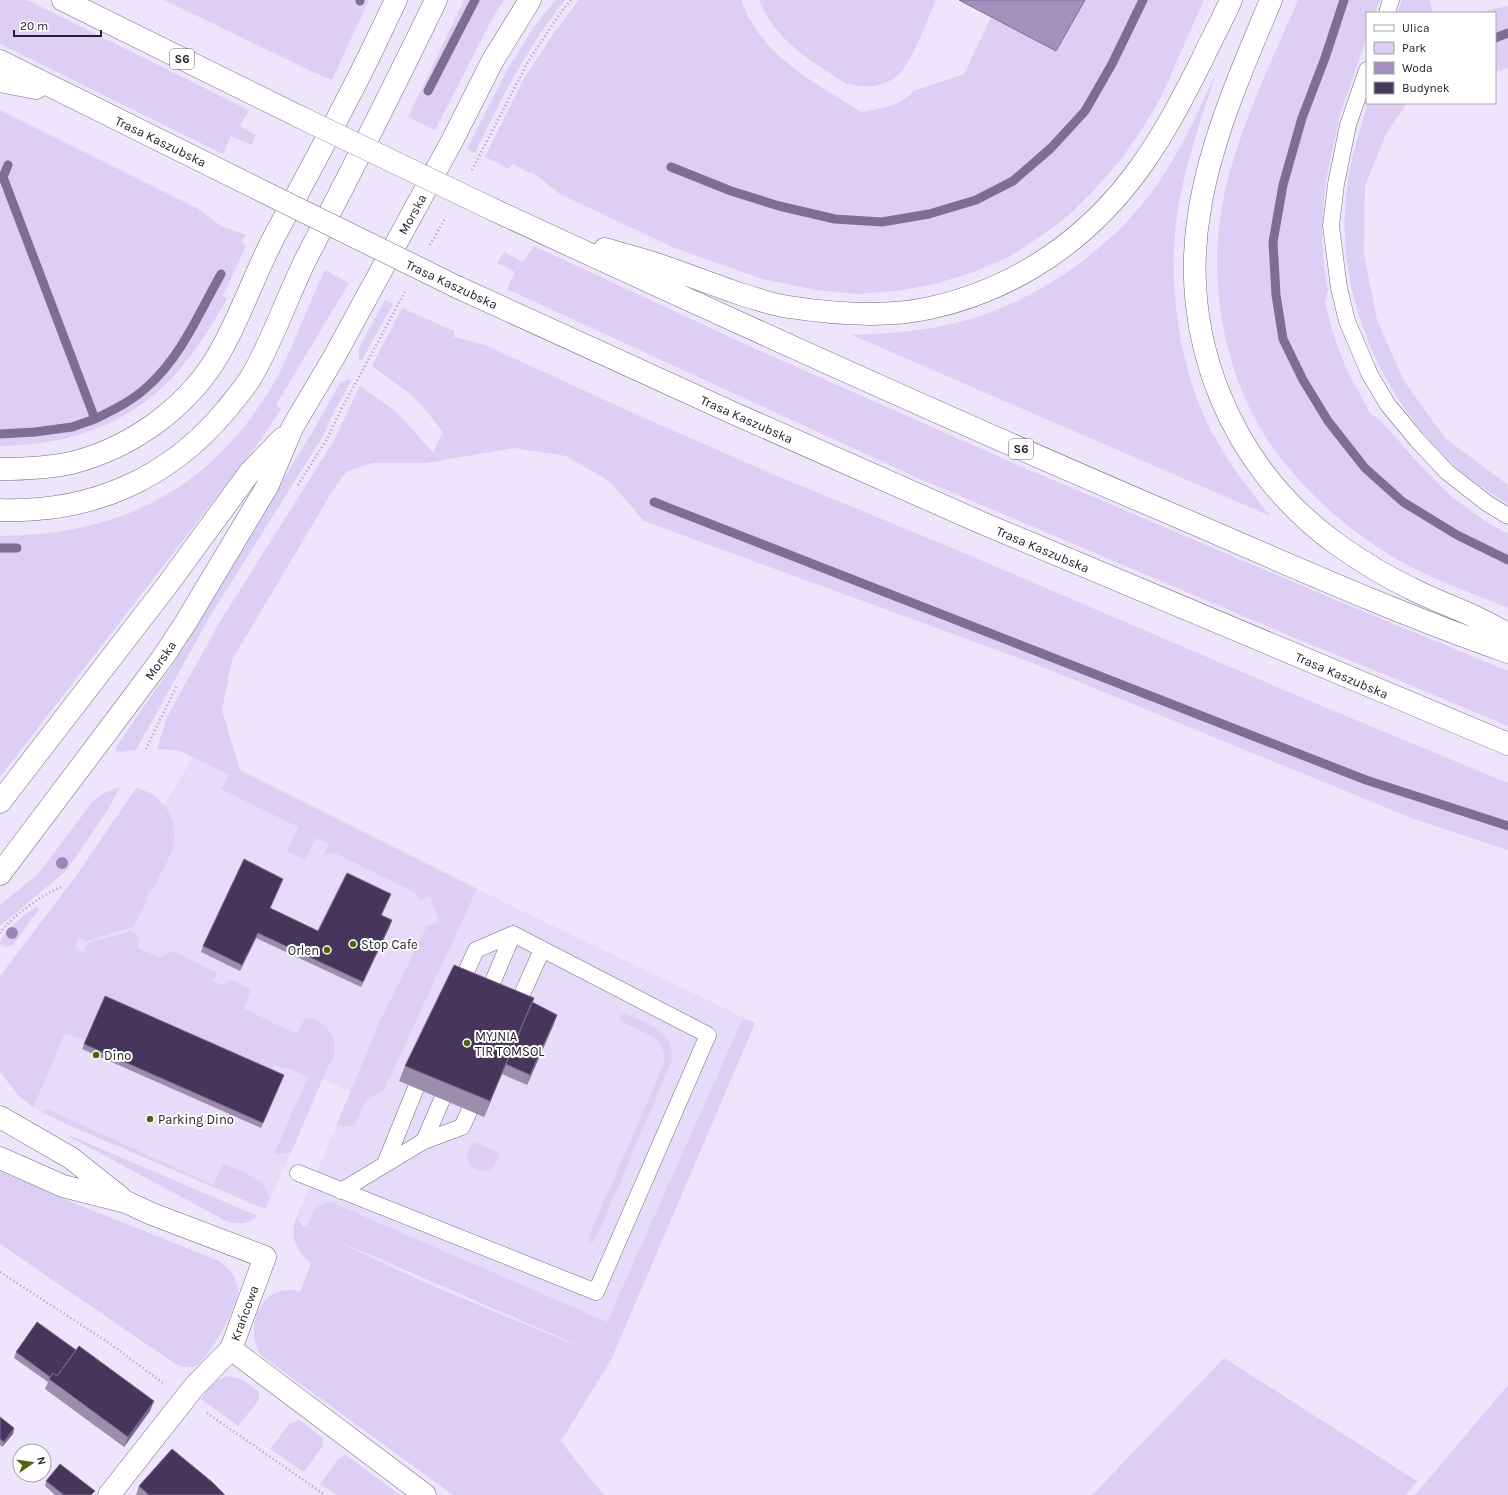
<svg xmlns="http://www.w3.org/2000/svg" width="1508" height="1495" font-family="Karla,sans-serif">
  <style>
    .built { fill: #e7dbfa }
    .green { fill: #ddcef4; fill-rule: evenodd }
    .water { fill: #a291bd; stroke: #7c6f91 }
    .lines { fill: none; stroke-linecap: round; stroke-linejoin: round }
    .stream { stroke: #7c6f91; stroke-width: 9 }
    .lane-casing { stroke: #746c80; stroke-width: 17 }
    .street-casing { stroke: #746c80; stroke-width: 23 }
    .secondary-casing { stroke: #746c80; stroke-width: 23 }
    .highway-casing { stroke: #746c80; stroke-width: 23 }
    .path { stroke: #a59eb0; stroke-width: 2.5; stroke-dasharray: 1 3; stroke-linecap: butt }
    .lane { stroke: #fff; stroke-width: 16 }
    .street { stroke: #fff; stroke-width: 22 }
    .secondary { stroke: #fff; stroke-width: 22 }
    .highway { stroke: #fff; stroke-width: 22 }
    .highway-bridge-casing { stroke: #746c80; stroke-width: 23; stroke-linecap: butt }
    .highway-bridge { stroke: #fff; stroke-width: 22 }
    .tree { fill: #9a88b2 }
    .wall { fill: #9a8eac }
    .shaded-wall { fill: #786a8c }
    .building { fill: #46365c; stroke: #786a8c }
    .poi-dot { fill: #4f630d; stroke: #fff; stroke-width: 1.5 }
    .labels { text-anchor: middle; stroke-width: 4; stroke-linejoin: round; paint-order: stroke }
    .shield { fill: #fff; stroke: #66646a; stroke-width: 1 }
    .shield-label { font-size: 12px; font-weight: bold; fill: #24212a }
    .street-label { font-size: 13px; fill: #24212a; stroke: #fff }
    .poi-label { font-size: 13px; fill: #24212a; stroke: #fff; text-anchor: start }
  </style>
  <rect width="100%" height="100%" fill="#eee5fc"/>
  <path class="built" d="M 198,750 L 477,889 L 755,1023 L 611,1360 L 307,1228 L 297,1216 L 336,1127 L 354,1127 L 367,1099 L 323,1079 L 269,1202 L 265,1209 L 73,1127 L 33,1108 L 20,1031 Z"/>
  <path class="green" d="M 0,0 L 27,0 L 249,110 L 240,126 L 256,135 L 251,145 L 231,136 L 223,154 L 0,44 Z
    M 164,0 L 369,0 L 332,80 L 315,73 Z
    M 464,0 L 504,0 L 491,21 L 435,130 L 408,117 Z
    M 555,0 L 565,0 C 527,47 501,99 475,153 L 467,149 L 507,70 L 534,27 Z
    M 579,0 L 741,0 C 763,58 812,80 861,112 C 878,109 902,106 913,91 L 964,74 L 991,17 L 1056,51 L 1085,0 L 1204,0 L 1161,97 L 1144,126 L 1122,158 L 1095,189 L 1068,216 L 1041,236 L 1009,257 L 971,273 L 935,284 L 897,291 L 857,294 L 816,290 L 762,279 L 672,247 L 560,194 L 532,172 L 530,173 L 512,164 L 509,169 L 485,157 L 523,80 L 554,33 Z
    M 759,0 L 936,0 C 928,18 913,61 899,74 C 886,87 866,89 848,84 C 842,82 836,77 830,73 C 801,56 771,32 759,0 Z
    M 1298,0 L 1380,0 L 1375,13 L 1367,13 L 1367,37 L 1340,115 L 1326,180 L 1323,208 L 1322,238 L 1324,267 L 1328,290 L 1325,303 L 1331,326 L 1338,348 L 1346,368 L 1370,413 L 1382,422 L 1420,465 L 1452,497 L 1485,521 L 1508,534 L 1508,608 C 1469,592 1428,578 1393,557 C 1347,529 1306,493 1274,449 C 1227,385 1208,290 1221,212 C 1233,140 1269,67 1298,0 Z
    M 1402,0 L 1430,0 L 1433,13 L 1397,13 Z
    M 1508,6 L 1508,68 L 1495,72 L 1495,13 L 1466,13 L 1481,12 Z
    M 1216,73 C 1203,114 1188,155 1180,198 C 1165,271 1177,368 1213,434 C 1229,464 1250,490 1270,516 L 852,335 C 888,334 924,331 960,322 C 1036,302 1112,249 1157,185 C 1181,150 1198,111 1216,73 Z
    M 1368,103 L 1407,103 L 1386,134 L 1365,186 L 1364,254 L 1377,320 L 1404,381 L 1445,438 L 1508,485 L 1508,504 C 1486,490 1464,476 1445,457 C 1376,388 1334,287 1347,188 C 1350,159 1360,131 1368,103 Z
    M 0,110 L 197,208 L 221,226 L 246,235 L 242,242 L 246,246 L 223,296 L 227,299 C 215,319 204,339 189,358 C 142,420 76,445 0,446 Z
    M 534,246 L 758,350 L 1011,462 L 1331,598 L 1508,671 L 1508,726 L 1386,675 L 1302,641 L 918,478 L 507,289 L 515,272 L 497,263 L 504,252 L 523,262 Z
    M 325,270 L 349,283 L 276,405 L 281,409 L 263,437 L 0,777 L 0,536 C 26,535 52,534 78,528 C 164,511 226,462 271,388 C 281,371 289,352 297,334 C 306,312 315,291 325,270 Z
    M 385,300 L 393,304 L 362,360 L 359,359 L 359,348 Z
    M 402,308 L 454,331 L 454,337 L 485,345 L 633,413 L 770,473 L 957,550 L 1310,701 L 1508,783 L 1508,850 L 1414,819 L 1035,664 L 644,521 L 609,481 L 566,456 L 514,448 L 426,463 L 372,463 L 346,472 L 333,490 L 232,660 L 222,710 L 240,770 L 477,889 L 384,1090 L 367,1099 L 354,1127 L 336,1126 L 380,1021 L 427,926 L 439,922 L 430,896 L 420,900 L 416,893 L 335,853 L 323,856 L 329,844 L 316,838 L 305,860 L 287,851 L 298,827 L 221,789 L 229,775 L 182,752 L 177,750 L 157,749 L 167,717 L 218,625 L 333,442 L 360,386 L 394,410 L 406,422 L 433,453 L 443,432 L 423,407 L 413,396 L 372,366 Z
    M 349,379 L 351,381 L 336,408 L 323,436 L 209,618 L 136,750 L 121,752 L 116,751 L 116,748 L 117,746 L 173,664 L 224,577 L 313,431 L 340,383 Z
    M 120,787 L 107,811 L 67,870 L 0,926 L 0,905 L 39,873 L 93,801 L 102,794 Z
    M 136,788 C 162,793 180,820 173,847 C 169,861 159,876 153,889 L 150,890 L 145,900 L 146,903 L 133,927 L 86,941 L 80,937 L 74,947 L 83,952 L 88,943 L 131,931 C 139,935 140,940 137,948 L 161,958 L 163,955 L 167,953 L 175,952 L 217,973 L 213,981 L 225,986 L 229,979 L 249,988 L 250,992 L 244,1009 L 297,1034 L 305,1018 L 307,1017 C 330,1021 344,1047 328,1066 L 292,1151 L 283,1154 L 274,1154 L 308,1077 L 285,1067 L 284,1069 L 274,1065 L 269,1074 L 103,1000 L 84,1040 L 65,1033 L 33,1108 L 18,1095 L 0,1072 L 0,976 L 76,876 Z
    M 36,907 L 39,909 L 38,911 L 13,945 L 6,947 L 0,944 C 0,934 27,912 36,907 Z
    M 626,1014 C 649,1025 679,1033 670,1065 L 598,1234 L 593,1242 L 590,1242 L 588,1238 L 664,1064 C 667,1033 639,1034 619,1019 L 621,1015 Z
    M 743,1018 L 755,1023 L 611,1360 L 561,1441 L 577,1462 L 604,1495 L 453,1495 L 261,1355 C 242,1327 263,1280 300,1292 L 311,1263 C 295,1250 289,1235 297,1216 L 303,1226 L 307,1227 C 313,1213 314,1204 331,1202 L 607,1322 ZM 329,1237 L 578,1345 L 578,1346 L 426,1283 Z
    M 47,1109 L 213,1185 L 223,1164 C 240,1171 281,1183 265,1209 L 73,1127 L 42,1112 Z
    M 71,1136 L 258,1216 C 249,1224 238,1225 226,1221 L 70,1137 Z
    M 474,1142 L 499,1153 C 497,1158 496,1164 493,1167 C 484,1178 465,1166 467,1153 C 468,1149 472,1145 474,1142 Z
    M 0,1169 L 49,1193 L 217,1260 C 229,1267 238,1278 238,1292 C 237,1307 210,1357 197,1365 C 189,1369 181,1367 174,1363 L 0,1244 Z
    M 1224,1358 L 1417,1481 L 1406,1495 L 1092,1495 Z
    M 230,1376 L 243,1380 L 259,1392 L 259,1400 L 238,1426 L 201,1399 C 209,1388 215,1378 230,1376 Z
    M 1508,1385 L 1508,1495 L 1415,1495 Z
    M 299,1420 L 323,1438 L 322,1447 L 304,1472 L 270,1449 L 290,1423 Z
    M 346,1455 L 400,1495 L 337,1495 L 320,1484 L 338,1459 Z"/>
  <path class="water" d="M 959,0 L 1085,0 L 1056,51 Z"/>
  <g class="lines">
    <path class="stream" d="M 1344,0 L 1325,58 L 1302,118 L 1283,185 L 1273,242 L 1276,295 L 1283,339 L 1303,380 L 1328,421 L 1365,468 L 1403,502 L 1457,535 L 1508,560
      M 360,1 L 360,0
      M 1495,38 L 1508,33
      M 428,91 L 475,0
      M 671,167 L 731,191 L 779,206 L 835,219 L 882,222 L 929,214 L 976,200 L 1013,181 L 1051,148 L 1085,111 L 1112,64 L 1143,0
      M 0,176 L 3,177 L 8,165
      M 3,177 L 95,419 C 113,410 132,401 147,387 C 181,357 199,313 221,274
      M 0,434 L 35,432 L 72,427 L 95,419
      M 654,502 L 1366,780 L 1508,826
      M 0,548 L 17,548"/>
    <g class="lane-casing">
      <path id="lane" d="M 1387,13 L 1391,0
        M 1367,70 L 1348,125 L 1336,184 L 1331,226 L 1339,288 L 1347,321 L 1370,375 L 1388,405 L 1417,440 L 1447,472 L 1488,504 L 1508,516
        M 458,990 L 476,950 L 513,934
        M 514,1012 L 542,950
        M 424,1141 L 462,1127 L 478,1092
        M 385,1164 L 424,1068
        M 298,1173 L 596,1292 L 708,1035 L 513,934 L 485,1000
        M 341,1191 L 424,1141 L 451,1079"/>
    </g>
    <g class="street-casing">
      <path id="street" d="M 0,1117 L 71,1158 L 120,1197
        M 0,1158 L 63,1186 L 126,1202 L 152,1214 L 265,1257 L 231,1349 L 194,1387 L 109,1495
        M 231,1349 L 425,1495"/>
    </g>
    <g class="secondary-casing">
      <path id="secondary" d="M 0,802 L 165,588 L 250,472 L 283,438
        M 0,874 L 131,700 L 163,657 L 186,622 L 268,485 L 292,428 L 334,357 L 452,141 L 493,60 L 530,0"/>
    </g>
    <g class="highway-casing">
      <path id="highway" d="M 63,0 L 300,117
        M 1271,0 C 1243,67 1212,136 1200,208 C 1177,338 1231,468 1338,545 C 1361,561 1385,576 1410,588 C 1429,598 1449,605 1469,614 C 1482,620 1495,627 1508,634
        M 0,61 L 264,192
        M 0,81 L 36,88
        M 494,210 C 718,314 942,416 1169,513 C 1281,561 1393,612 1508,652
        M 605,249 C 625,255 646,260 665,267 C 691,276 717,286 743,295 C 758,299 773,305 789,307 C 834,314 885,318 930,308 C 1017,289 1090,238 1141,166 C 1165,133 1183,97 1202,60 C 1211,40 1222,21 1231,0
        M 457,287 L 733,413 L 982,523 L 1508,744
        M 0,469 C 25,469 51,468 75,462 C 131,447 183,410 214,362 C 238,324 253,277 274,237 C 300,189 326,141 351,92 C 367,62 381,31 396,0
        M 0,510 C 90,513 168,480 226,410 C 234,400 243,390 250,379 C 274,339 288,293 310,251 C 353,168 395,85 436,0"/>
    </g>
    <path class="path" d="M 472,170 L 529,60 L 561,12 L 571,0
      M 430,245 L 446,217
      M 298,485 L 327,439 L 341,410 L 406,290
      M 146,749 L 177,685
      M 0,933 C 12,916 42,895 61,887
      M 0,1272 L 106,1341 L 163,1383
      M 207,1413 L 325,1495"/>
    <use href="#lane" class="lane"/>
    <use href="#street" class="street"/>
    <use href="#secondary" class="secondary"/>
    <use href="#highway" class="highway"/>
    <g class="highway-bridge-casing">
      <path id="highway-bridge" d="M 300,117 L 494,210
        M 264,192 L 457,287"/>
    </g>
    <use href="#highway-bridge" class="highway-bridge"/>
  </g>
  <g class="tree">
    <circle cx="62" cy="863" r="6"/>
    <circle cx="12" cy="933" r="6"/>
  </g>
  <path class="wall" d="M 281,884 L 270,908 L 318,931 L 391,894 L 382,915 L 390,926 L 361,987 L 256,938 L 240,971 L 201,952 L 203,946 Z
    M 532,1002 L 557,1015 L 553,1026 L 527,1085 L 502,1074 L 484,1117 L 399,1081 L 405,1066 Z
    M 84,1044 L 284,1075 L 261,1128 L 82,1049 Z
    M 16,1352 L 150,1411 L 124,1447 L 45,1389 L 48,1382 L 14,1358 Z
    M 0,1417 L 14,1428 L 13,1434 L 2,1447 L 0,1445 Z
    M 46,1481 L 93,1495 L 55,1495 L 45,1486 Z
    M 139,1486 L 225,1495 L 136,1495 Z"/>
  <path class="shaded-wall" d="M 392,920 L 390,926 L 361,987 L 363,982 Z
    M 258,933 L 256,938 L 240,971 L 242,965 Z
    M 557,1015 L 553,1026 L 527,1085 L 530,1075 Z
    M 506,1064 L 502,1074 L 484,1117 L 490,1101 Z
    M 154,1401 L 150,1411 L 124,1447 L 128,1437 Z
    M 14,1428 L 13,1434 L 2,1447 L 4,1442 Z"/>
  <path class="building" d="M 244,859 L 283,879 L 270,908 L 318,931 L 347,873 L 391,894 L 381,915 L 392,920 L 363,982 L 258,933 L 242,965 L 203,946 Z
    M 454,965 L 534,998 L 490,1101 L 405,1066 Z
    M 105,996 L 284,1075 L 263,1123 L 84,1044 Z
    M 532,1002 L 557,1015 L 530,1075 L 506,1064 Z
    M 37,1322 L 76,1350 L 57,1376 L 53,1373 L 50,1377 L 16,1352 Z
    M 79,1346 L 154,1401 L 128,1437 L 49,1379 L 53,1373 L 57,1376 Z
    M 0,1417 L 14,1428 L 4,1442 L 0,1439 Z
    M 172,1449 L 212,1482 L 225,1495 L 149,1495 L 139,1486 Z
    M 60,1464 L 95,1491 L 91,1495 L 64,1495 L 46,1481 Z"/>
  <g class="poi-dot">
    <circle cx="353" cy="944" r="4"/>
    <circle cx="327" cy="950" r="4"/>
    <circle cx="467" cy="1043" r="4"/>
    <circle cx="96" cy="1055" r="4"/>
    <circle cx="150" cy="1119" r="4"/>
  </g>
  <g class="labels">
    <g class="shield">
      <rect x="170" y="49" width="24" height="20" rx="3"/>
      <rect x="1009" y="439" width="24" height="20" rx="3"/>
    </g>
    <g class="shield-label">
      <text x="182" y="63">S6</text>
      <text x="1021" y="453">S6</text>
    </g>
    <g class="street-label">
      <text transform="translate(161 141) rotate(26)" y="5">Trasa Kaszubska</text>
      <text transform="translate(412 214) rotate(-61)" y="5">Morska</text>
      <text transform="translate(452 284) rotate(25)" y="5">Trasa Kaszubska</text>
      <text transform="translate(747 419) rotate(24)" y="5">Trasa Kaszubska</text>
      <text transform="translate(1043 549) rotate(23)" y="5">Trasa Kaszubska</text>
      <text transform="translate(160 660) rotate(-55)" y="5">Morska</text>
      <text transform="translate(1342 675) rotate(23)" y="5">Trasa Kaszubska</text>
      <text transform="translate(244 1313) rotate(-70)" y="5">Krańcowa</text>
    </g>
    <g class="poi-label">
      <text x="361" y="949">Stop Cafe</text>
      <text x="319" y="955" text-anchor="end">Orlen</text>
      <text x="475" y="1041">MYJNIA<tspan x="475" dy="15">TIR TOMSOL</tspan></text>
      <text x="104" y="1060">Dino</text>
      <text x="158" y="1124">Parking Dino</text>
    </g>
  </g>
  <rect x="1366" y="12" width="130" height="92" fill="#ffffff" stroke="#a7a6aa"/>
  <rect x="1374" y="25" width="20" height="6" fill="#ffffff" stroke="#a7a6aa"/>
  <text x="1402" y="32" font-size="12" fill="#24212a">Ulica</text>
  <rect x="1374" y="42" width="20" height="12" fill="#ddcef4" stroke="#a7a6aa"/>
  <text x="1402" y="52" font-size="12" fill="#24212a">Park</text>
  <rect x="1374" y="62" width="20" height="12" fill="#a291bd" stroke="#a7a6aa"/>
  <text x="1402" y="72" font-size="12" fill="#24212a">Woda</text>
  <rect x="1374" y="82" width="20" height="12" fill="#46365c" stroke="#a7a6aa"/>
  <text x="1402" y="92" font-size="12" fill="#24212a">Budynek</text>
  <g transform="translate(32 1463) rotate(77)"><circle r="19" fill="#ffffff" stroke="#a7a6aa"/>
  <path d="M0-3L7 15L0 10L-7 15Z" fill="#4f630d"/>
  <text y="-6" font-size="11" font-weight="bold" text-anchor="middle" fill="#24212a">N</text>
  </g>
  <path d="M14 30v6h87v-6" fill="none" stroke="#24212a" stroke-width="2"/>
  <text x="20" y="30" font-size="12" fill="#24212a" stroke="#ffffff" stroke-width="3" paint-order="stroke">20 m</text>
</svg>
